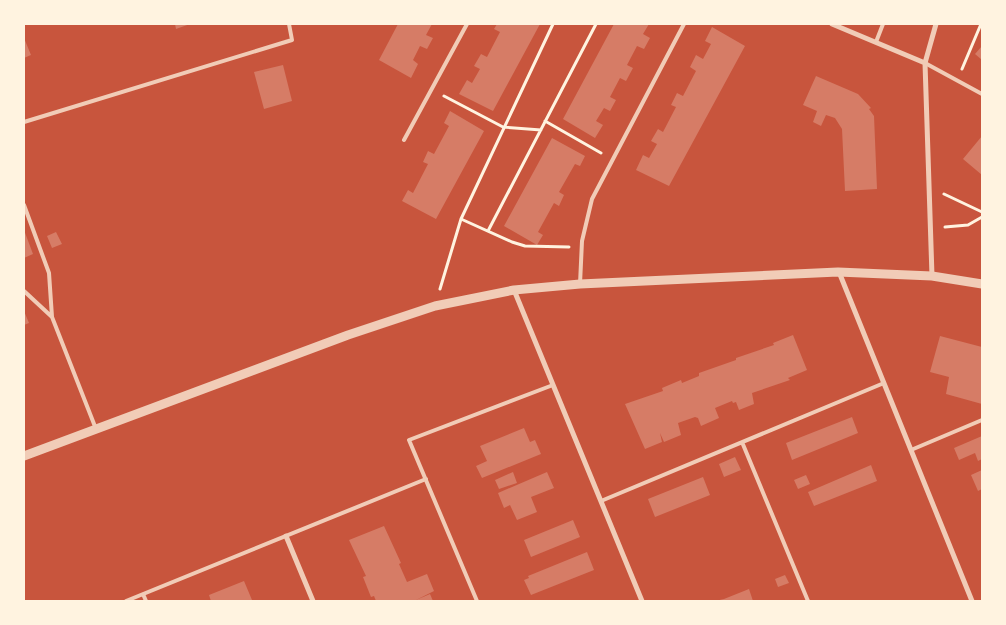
<svg xmlns="http://www.w3.org/2000/svg" width="1006" height="625" font-family="'PT Sans',sans-serif">
  <style>
    .building { fill: #d67c66 }
    .lines { fill: none; stroke-linecap: round; stroke-linejoin: round }
    .path { stroke: #fff3e0; stroke-width: 3 }
    .service { stroke: #f1ccb7; stroke-width: 4 }
    .minor { stroke: #f1ccb7; stroke-width: 5 }
    .tertiary { stroke: #f1ccb7; stroke-width: 9 }
  </style>
  <rect width="100%" height="100%" fill="#c8553d"/>
  <path class="building" d="M 175,24 L 190,24 L 176,29 Z
    M 398,24 L 432,24 L 426,35 L 433,38 L 427,49 L 420,46 L 413,60 L 418,64 L 411,78 L 379,60 Z
    M 497,24 L 540,24 L 493,111 L 459,94 L 467,80 L 472,83 L 480,69 L 474,66 L 481,54 L 487,57 L 500,32 L 494,29 Z
    M 614,24 L 649,24 L 643,34 L 650,38 L 644,49 L 637,46 L 627,65 L 633,68 L 626,81 L 620,78 L 610,97 L 616,100 L 610,111 L 604,108 L 596,121 L 603,125 L 595,138 L 563,119 Z
    M 712,27 L 745,46 L 669,186 L 636,170 L 643,155 L 649,158 L 657,144 L 651,141 L 658,129 L 663,132 L 676,107 L 671,105 L 677,93 L 683,96 L 696,71 L 690,67 L 696,55 L 703,59 L 711,44 L 705,41 Z
    M 24,38 L 31,55 L 24,58 Z
    M 982,46 L 982,60 L 975,54 Z
    M 283,65 L 292,101 L 264,109 L 254,72 Z
    M 816,76 L 858,94 L 871,108 L 869,109 L 874,116 L 877,189 L 845,191 L 842,129 L 835,118 L 826,115 L 821,126 L 813,122 L 817,111 L 803,105 Z
    M 450,111 L 484,131 L 436,219 L 402,201 L 408,190 L 413,193 L 428,164 L 423,162 L 428,151 L 434,154 L 449,126 L 444,123 Z
    M 982,136 L 982,175 L 963,159 Z
    M 552,138 L 585,156 L 580,166 L 575,164 L 559,192 L 564,195 L 559,206 L 554,203 L 538,232 L 543,235 L 537,245 L 504,226 Z
    M 24,230 L 33,254 L 24,258 Z
    M 56,232 L 62,244 L 52,248 L 47,236 Z
    M 24,311 L 29,323 L 24,325 Z
    M 793,335 L 807,370 L 788,378 L 790,380 L 752,393 L 754,404 L 739,410 L 736,402 L 733,403 L 732,401 L 715,408 L 719,418 L 701,426 L 698,418 L 695,417 L 678,423 L 681,435 L 664,442 L 660,433 L 662,442 L 645,449 L 625,404 L 663,391 L 662,388 L 681,380 L 682,383 L 699,376 L 699,373 L 736,360 L 736,358 L 774,345 L 773,343 Z
    M 940,336 L 982,347 L 982,404 L 946,394 L 949,377 L 930,372 Z
    M 852,417 L 858,433 L 792,460 L 786,443 Z
    M 524,428 L 530,442 L 535,440 L 541,454 L 482,478 L 476,466 L 487,461 L 480,446 Z
    M 982,436 L 982,459 L 978,461 L 975,453 L 959,460 L 954,448 Z
    M 735,457 L 741,470 L 724,477 L 719,464 Z
    M 871,465 L 877,481 L 814,506 L 808,492 Z
    M 982,470 L 982,489 L 978,491 L 971,475 Z
    M 513,472 L 517,483 L 499,489 L 495,480 Z
    M 547,472 L 554,488 L 531,497 L 537,512 L 517,520 L 510,505 L 504,508 L 498,493 Z
    M 806,475 L 810,484 L 798,489 L 794,480 Z
    M 703,477 L 710,495 L 655,517 L 648,499 Z
    M 573,520 L 580,537 L 531,557 L 524,540 Z
    M 384,526 L 401,563 L 399,564 L 407,582 L 427,574 L 434,591 L 416,600 L 430,594 L 433,601 L 376,601 L 374,596 L 371,597 L 363,577 L 366,576 L 349,540 Z
    M 587,552 L 594,570 L 531,595 L 524,580 L 529,578 L 528,576 Z
    M 785,575 L 789,583 L 778,587 L 775,579 Z
    M 244,581 L 252,600 L 211,601 L 209,595 Z
    M 749,589 L 753,601 L 715,601 L 724,599 Z"/>
  <g class="lines">
    <path class="path" d="M 962,69 L 981,24
      M 444,96 L 503,127 L 541,130
      M 545,121 L 601,153
      M 944,194 L 982,212
      M 461,219 L 512,242 L 525,246 L 569,247
      M 945,227 L 968,225 L 982,217
      M 488,231 L 596,24
      M 440,289 L 461,219 L 553,24"/>
    <path class="service" d="M 876,42 L 883,24
      M 925,63 L 982,94
      M 24,122 L 292,40 L 289,24
      M 404,140 L 467,24
      M 24,205 L 49,273 L 52,317 L 96,429
      M 580,284 L 582,241 L 592,199 L 684,24
      M 24,291 L 52,317
      M 742,442 L 808,601
      M 911,450 L 982,420
      M 601,501 L 884,383
      M 143,594 L 146,601
      M 126,601 L 426,479
      M 477,601 L 409,440 L 553,385"/>
    <path class="minor" d="M 832,24 L 925,63
      M 839,272 L 972,601
      M 932,276 L 925,63 L 936,24
      M 514,290 L 642,601
      M 286,536 L 313,601"/>
    <path class="tertiary" d="M 24,456 L 348,335 L 435,306 L 514,290 L 580,284 L 838,272 L 932,276 L 982,284"/>
  </g>
  <rect width="1006" height="625" fill="none" stroke="#fff3e0" stroke-width="50"/>
</svg>
